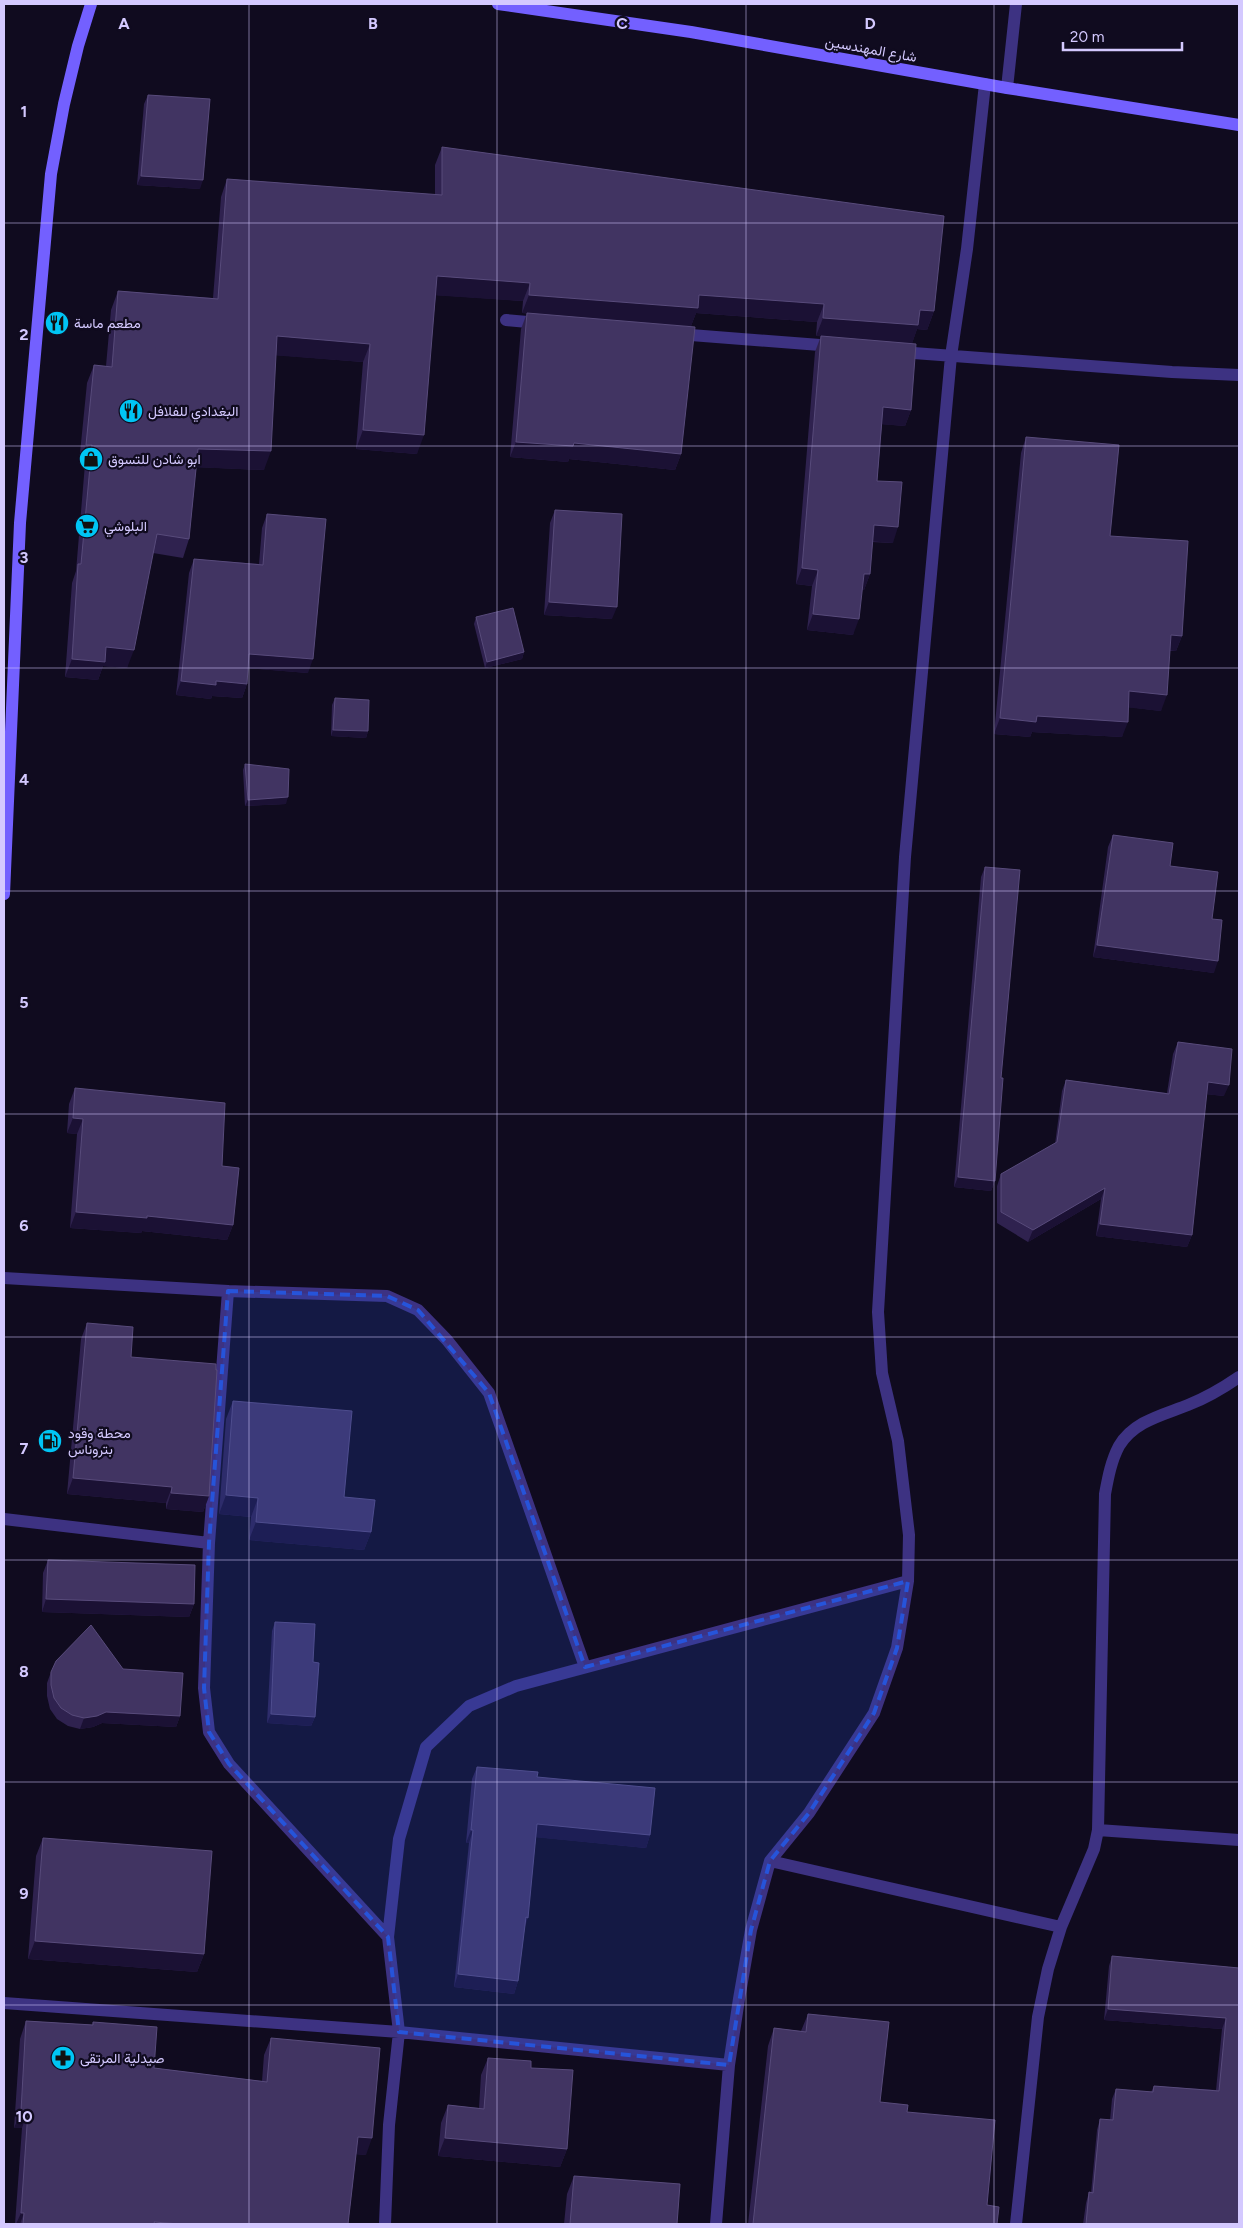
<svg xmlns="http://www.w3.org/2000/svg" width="1243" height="2228" font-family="Figtree,Vazirmatn,sans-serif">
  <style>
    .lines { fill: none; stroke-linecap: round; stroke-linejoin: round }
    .street { stroke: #3d3282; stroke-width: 12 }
    .secondary { stroke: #7360ff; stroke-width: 12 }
    .wall { fill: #2f224f }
    .shaded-wall { fill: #1b1134 }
    .building { fill: #413462; stroke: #584b7b }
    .marked { fill: #2654da; fill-opacity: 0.2; stroke: #2654da; stroke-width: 4; stroke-dasharray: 10 6; stroke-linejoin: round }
    .grid { fill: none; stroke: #d4c9ff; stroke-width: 1; stroke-opacity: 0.55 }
    .labels { text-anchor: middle; stroke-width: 4.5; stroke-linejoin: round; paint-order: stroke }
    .street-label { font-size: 14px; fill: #d4c9ff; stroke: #100b1f }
    .poi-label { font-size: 14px; fill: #d4c9ff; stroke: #100b1f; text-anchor: start }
    .grid-label { font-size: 16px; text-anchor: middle; font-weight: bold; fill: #d4c9ff; stroke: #100b1f; stroke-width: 4.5; stroke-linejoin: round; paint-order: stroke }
  </style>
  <rect width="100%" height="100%" fill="#100b1f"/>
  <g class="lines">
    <path class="street" d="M 1007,88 L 1016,4
      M 506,320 L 539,323
      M 678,334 L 833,346
      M 900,352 L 1172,372 L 1239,375
      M 4,1278 L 228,1291 L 387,1296 L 418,1310 L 447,1340 L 489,1393 L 585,1667
      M 228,1291 L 209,1543 L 204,1688 L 209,1732 L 229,1764 L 388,1937
      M 4,1519 L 209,1543
      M 1098,1830 L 1239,1840
      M 770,1861 L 1061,1927
      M 4,2003 L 399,2032 L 729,2065
      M 385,2224 L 389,2125 L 399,2032 L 388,1937 L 399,1839 L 426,1747 L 469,1706 L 516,1686 L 908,1581
      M 716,2224 L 729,2065 L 739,1999 L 751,1930 L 770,1861 L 809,1813 L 874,1713 L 897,1648 L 908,1581 L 909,1535 L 898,1441 L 882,1373 L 878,1312 L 905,857 L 951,356 L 967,249 L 985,84
      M 1016,2224 L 1038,2017 L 1048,1969 L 1061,1927 L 1094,1849 L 1098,1830 L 1105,1494 C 1108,1478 1111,1461 1119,1446 C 1134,1421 1163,1415 1188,1405 C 1206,1398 1223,1388 1239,1377"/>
    <path class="secondary" d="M 498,4 L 691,32 L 1007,88 L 1239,125
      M 4,894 L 20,523 L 51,174 L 64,104 L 78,46 L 91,4"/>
  </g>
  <path class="wall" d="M 148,95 L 200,189 L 137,185 L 144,104 Z
    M 442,147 L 934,311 L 927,330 L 917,329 L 912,343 L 911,410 L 905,426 L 882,424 L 877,481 L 893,543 L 872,542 L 870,574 L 864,590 L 862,590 L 853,635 L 807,630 L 812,586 L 796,584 L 815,352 L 821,336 L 816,336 L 817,322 L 696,313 L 691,326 L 522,313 L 523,301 L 436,295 L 417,454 L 356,449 L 363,362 L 276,355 L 264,470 L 196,467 L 189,539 L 183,558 L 153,553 L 127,668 L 103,666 L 98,680 L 65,677 L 72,583 L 76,571 L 85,464 L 79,463 L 87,383 L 94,365 L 106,366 L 111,310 L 118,291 L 213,298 L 221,197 L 227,179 L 435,195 L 435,165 Z
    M 527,313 L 681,454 L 675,470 L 569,459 L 568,462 L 510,457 L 521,329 Z
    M 1026,437 L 1110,536 L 1182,636 L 1176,651 L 1170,651 L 1161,711 L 1128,707 L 1122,737 L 1032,732 L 1030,737 L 994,734 L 1021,453 Z
    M 555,510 L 612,619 L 544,615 L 550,523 Z
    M 267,514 L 308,673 L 248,668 L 247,684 L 242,698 L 212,696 L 211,699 L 176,695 L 189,573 L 194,559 L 259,564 L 262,528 Z
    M 476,617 L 524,652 L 522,659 L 485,668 L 474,624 Z
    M 335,698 L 368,731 L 366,738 L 331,736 L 332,705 Z
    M 245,764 L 286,804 L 245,806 L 243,770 Z
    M 1113,835 L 1170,866 L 1212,919 L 1214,973 L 1093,957 L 1108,847 Z
    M 985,867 L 995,1181 L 991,1191 L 954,1187 L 981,877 Z
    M 1178,1042 L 1224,1096 L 1206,1094 L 1192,1235 L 1187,1247 L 1096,1236 L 1101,1199 L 1028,1242 L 997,1223 L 997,1186 L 1001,1174 L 1055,1144 L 1062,1091 L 1066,1080 L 1167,1093 L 1173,1054 Z
    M 75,1088 L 222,1166 L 233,1225 L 227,1240 L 142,1231 L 141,1233 L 70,1228 L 77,1134 L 67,1133 L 69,1104 Z
    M 87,1323 L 131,1357 L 209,1496 L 203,1512 L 166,1509 L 166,1503 L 67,1494 L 81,1339 Z
    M 233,1401 L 344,1497 L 371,1532 L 364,1550 L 249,1540 L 251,1517 L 219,1514 L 226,1419 Z
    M 48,1560 L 194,1604 L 189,1617 L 42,1612 L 43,1573 Z
    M 275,1622 L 313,1662 L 315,1717 L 311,1726 L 267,1723 L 272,1631 Z
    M 123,1669 L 180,1716 L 176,1727 L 102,1723 L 93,1727 L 80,1729 L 68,1726 L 57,1719 L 50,1709 L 47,1696 L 47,1683 L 51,1672 Z
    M 477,1767 L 537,1777 L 650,1835 L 646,1848 L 536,1837 L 518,1981 L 514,1994 L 454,1987 L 469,1843 L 466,1843 L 472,1779 Z
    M 43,1838 L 204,1954 L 197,1972 L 28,1959 L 36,1856 Z
    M 1112,1956 L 1239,1968 L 1239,2224 L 1083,2224 L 1086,2203 L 1089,2192 L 1091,2193 L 1097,2130 L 1100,2119 L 1110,2120 L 1112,2099 L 1116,2089 L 1151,2092 L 1154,2086 L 1216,2090 L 1222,2029 L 1104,2020 L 1109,1966 Z
    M 808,2014 L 880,2102 L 907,2112 L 987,2205 L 997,2224 L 748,2224 L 768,2046 L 774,2028 L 801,2031 Z
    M 26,2021 L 92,2025 L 93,2022 L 154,2068 L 262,2081 L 264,2055 L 271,2038 L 366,2155 L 356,2154 L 348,2224 L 15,2224 L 22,2128 L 14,2128 L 20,2039 Z
    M 488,2058 L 531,2068 L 567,2149 L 560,2167 L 438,2156 L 441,2123 L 448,2105 L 479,2108 L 481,2075 Z
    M 574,2176 L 677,2224 L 564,2224 L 567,2194 Z"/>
  <path class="shaded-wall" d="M 141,176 L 203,180 L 200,189 L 137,185 Z
    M 437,276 L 530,283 L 523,301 L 430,295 Z
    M 529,295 L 699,295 L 824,304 L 817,322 L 696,313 L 691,326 L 522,313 Z
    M 920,310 L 934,311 L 927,330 L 917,329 L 912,344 L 816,336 L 823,318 Z
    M 277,336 L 370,344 L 363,362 L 270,355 Z
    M 883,407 L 911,410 L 905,426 L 877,424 Z
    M 363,430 L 424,435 L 417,454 L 356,449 Z
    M 516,442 L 574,443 L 681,454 L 675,470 L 569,459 L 568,462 L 510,457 Z
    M 86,445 L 92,445 L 85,464 L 79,463 Z
    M 198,449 L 271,451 L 264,470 L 191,467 Z
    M 874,525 L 898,527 L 893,543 L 868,541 Z
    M 802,568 L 818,570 L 812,586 L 796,584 Z
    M 864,574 L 870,574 L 864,590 L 858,590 Z
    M 549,602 L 617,607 L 612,619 L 544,615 Z
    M 813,614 L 859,619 L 853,635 L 807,630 Z
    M 1171,635 L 1182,636 L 1176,651 L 1165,650 Z
    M 106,647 L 134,650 L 127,668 L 103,666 L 98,680 L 65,677 L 72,659 Z
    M 524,652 L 522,659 L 485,668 L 487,662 Z
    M 249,654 L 313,659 L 308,673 L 244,668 Z
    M 181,681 L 216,681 L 247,684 L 242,698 L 212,696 L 211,699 L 176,695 Z
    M 1129,691 L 1167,695 L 1161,711 L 1124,707 Z
    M 1037,716 L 1128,722 L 1122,737 L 1032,732 L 1030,737 L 994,734 L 1000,718 Z
    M 333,730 L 368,731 L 366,738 L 331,736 Z
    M 288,797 L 286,804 L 245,806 L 248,800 Z
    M 1097,945 L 1218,961 L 1214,973 L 1093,957 Z
    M 1208,1082 L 1229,1085 L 1224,1096 L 1204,1094 Z
    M 73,1118 L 83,1119 L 77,1134 L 67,1133 Z
    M 958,1177 L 995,1181 L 991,1191 L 954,1187 Z
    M 1105,1188 L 1101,1199 L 1028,1242 L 1033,1230 Z
    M 76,1212 L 147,1216 L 233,1225 L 227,1240 L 142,1231 L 141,1233 L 70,1228 Z
    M 1100,1224 L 1192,1235 L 1187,1247 L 1096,1236 Z
    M 73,1478 L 172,1487 L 166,1503 L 67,1494 Z
    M 171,1493 L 209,1496 L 203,1512 L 166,1509 Z
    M 226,1495 L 258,1498 L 251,1517 L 219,1514 Z
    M 256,1522 L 371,1532 L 364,1550 L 249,1540 Z
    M 46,1599 L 194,1604 L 189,1617 L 42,1612 Z
    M 106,1712 L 180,1716 L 176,1727 L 102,1723 L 93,1727 L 80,1729 L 84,1718 Z
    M 271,1714 L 315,1717 L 311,1726 L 267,1723 Z
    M 537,1824 L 650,1835 L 646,1848 L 533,1837 Z
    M 471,1830 L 473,1830 L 469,1843 L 466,1843 Z
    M 526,1917 L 528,1918 L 524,1930 Z
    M 35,1941 L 204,1954 L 197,1972 L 28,1959 Z
    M 458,1974 L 518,1981 L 514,1994 L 454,1987 Z
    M 1108,2009 L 1226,2018 L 1222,2029 L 1104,2020 Z
    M 21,2111 L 28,2111 L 22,2128 L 14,2128 Z
    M 358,2137 L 372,2138 L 366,2155 L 351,2154 Z
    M 445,2138 L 567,2149 L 560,2167 L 438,2156 Z
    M 21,2213 L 24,2213 L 20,2224 L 16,2224 Z
    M 154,2222 L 180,2224 L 153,2224 Z"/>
  <path class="building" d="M 148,95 L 210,99 L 203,180 L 141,176 Z
    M 442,147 L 944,216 L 934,311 L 920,310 L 918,325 L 823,318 L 824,304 L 699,295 L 698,308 L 529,295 L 530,283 L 437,276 L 424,435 L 363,430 L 370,344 L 277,336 L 271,451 L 198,449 L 189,539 L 157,534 L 134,650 L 106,647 L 105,662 L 72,659 L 78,564 L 81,564 L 92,445 L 86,445 L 94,365 L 112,367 L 118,291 L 218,299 L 227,179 L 442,195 Z
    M 527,313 L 695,327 L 681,454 L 574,443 L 573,446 L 516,442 Z
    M 821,336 L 916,344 L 911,410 L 883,407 L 877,481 L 902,482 L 898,527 L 874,525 L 870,574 L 864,574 L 859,619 L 813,614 L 818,570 L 802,568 Z
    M 1026,437 L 1119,445 L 1110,536 L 1188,541 L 1182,636 L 1171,635 L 1167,695 L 1129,691 L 1128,722 L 1037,716 L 1036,722 L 1000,718 Z
    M 555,510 L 622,514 L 617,607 L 549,602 Z
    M 267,514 L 326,519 L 313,659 L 249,654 L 247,684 L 216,681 L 216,685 L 181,681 L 194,559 L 263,565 Z
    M 513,608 L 524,652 L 487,662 L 476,617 Z
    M 335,698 L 369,700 L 368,731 L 333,730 Z
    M 245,764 L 289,769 L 288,797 L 248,800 Z
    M 1113,835 L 1173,843 L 1170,866 L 1218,872 L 1212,919 L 1222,920 L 1218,961 L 1097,945 Z
    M 985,867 L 1020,870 L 1001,1078 L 1003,1078 L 995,1181 L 958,1177 Z
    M 1178,1042 L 1232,1049 L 1229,1085 L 1208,1082 L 1192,1235 L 1100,1224 L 1105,1188 L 1033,1230 L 1001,1212 L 1001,1174 L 1057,1142 L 1066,1080 L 1169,1094 Z
    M 75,1088 L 225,1103 L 222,1166 L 239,1168 L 233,1225 L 147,1216 L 147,1218 L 76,1212 L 83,1119 L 73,1118 Z
    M 87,1323 L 133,1327 L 131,1357 L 216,1364 L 216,1370 L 217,1370 L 209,1496 L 171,1493 L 172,1487 L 73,1478 Z
    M 233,1401 L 352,1411 L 344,1497 L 375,1500 L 371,1532 L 256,1522 L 258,1498 L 226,1495 Z
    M 48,1560 L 195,1565 L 194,1604 L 46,1599 Z
    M 275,1622 L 315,1624 L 313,1662 L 319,1663 L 315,1717 L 271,1714 Z
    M 91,1625 L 123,1669 L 183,1673 L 180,1716 L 106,1712 L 97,1716 L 84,1718 L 72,1715 L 61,1708 L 54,1698 L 51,1685 L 51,1672 L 56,1661 Z
    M 477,1767 L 538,1772 L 537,1777 L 655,1788 L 650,1835 L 537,1824 L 528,1918 L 526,1917 L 518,1981 L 458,1974 L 473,1830 L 471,1830 Z
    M 43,1838 L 212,1851 L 204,1954 L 35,1941 Z
    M 1112,1956 L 1239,1968 L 1239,2224 L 1086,2224 L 1089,2192 L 1093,2193 L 1100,2119 L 1113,2120 L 1116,2089 L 1153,2092 L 1154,2086 L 1219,2091 L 1226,2018 L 1108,2009 Z
    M 808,2014 L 889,2022 L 880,2102 L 908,2105 L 907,2112 L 995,2120 L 987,2205 L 999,2207 L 997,2224 L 753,2224 L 774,2028 L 806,2032 Z
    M 26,2021 L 93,2025 L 93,2022 L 157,2027 L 154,2068 L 267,2082 L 271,2038 L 380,2048 L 372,2138 L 358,2137 L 348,2224 L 180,2224 L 154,2222 L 155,2224 L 23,2224 L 24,2213 L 21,2213 L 28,2111 L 21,2111 Z
    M 488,2058 L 531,2061 L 531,2068 L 573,2070 L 567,2149 L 445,2138 L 448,2105 L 484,2109 Z
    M 574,2176 L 680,2184 L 677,2224 L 570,2224 Z"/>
  <path class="marked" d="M 228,1291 L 387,1296 L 418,1310 L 489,1393 L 585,1667 L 908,1581 L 897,1648 L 874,1713 L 809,1813 L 770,1861 L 751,1930 L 729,2065 L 399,2032 L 388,1937 L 229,1764 L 209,1732 L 204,1688 L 209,1543 Z"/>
  <path class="grid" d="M 249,4 L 249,2224M 497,4 L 497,2224M 746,4 L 746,2224M 994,4 L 994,2224M 4,223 L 1239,223M 4,446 L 1239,446M 4,668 L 1239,668M 4,891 L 1239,891M 4,1114 L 1239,1114M 4,1337 L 1239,1337M 4,1560 L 1239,1560M 4,1782 L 1239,1782M 4,2005 L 1239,2005"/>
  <defs>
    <g id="restaurant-disc" transform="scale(1.25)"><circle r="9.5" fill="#00c5f4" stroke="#100b1f"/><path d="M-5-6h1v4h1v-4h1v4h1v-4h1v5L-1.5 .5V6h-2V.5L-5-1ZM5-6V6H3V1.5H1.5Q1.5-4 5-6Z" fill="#111"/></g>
    <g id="shop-disc" transform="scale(1.25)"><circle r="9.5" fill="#00c5f4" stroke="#100b1f"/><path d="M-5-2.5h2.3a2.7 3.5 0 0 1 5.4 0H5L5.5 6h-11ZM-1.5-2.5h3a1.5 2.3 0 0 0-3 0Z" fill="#111"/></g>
    <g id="supermarket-disc" transform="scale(1.25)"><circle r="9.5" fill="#00c5f4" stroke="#100b1f"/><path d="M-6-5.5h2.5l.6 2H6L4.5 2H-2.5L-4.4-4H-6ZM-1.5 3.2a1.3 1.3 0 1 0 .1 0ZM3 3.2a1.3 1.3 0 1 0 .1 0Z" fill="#111"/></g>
    <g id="fuel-disc" transform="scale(1.25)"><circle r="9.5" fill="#00c5f4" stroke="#100b1f"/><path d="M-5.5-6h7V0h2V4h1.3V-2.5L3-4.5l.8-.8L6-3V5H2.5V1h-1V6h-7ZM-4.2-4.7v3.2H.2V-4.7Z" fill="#111"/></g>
    <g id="pharmacy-disc" transform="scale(1.25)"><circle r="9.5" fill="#00c5f4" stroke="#100b1f"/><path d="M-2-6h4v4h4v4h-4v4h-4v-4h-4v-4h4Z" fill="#111"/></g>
  </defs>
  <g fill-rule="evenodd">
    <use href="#restaurant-disc" x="57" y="323"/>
    <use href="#restaurant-disc" x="131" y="411"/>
    <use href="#shop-disc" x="91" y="459"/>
    <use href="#supermarket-disc" x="87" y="526"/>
    <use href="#fuel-disc" x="50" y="1441"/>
    <use href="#pharmacy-disc" x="63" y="2058"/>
  </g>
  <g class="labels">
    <g class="street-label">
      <text transform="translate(871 49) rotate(10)" y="5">شارع المهندسين</text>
    </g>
    <g class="poi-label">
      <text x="74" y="328">مطعم ماسة</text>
      <text x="148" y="416">البغدادي للفلافل</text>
      <text x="108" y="464">ابو شادن للتسوق</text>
      <text x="104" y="531">البلوشي</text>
      <text x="68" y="1438">محطة وقود<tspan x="68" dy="16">بتروناس</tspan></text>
      <text x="80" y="2063">صيدلية المرتقى</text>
    </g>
  </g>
  <g class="grid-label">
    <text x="124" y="29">A</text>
    <text x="373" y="29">B</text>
    <text x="622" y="29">C</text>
    <text x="870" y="29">D</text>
    <text x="24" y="117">1</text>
    <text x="24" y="340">2</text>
    <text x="24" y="563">3</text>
    <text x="24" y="785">4</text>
    <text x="24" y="1008">5</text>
    <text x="24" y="1231">6</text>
    <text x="24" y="1454">7</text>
    <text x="24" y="1677">8</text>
    <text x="24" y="1899">9</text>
    <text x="24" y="2122">10</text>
  </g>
  <rect width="1243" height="2228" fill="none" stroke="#d4c9ff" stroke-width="10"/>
  <path d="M1063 42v8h119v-8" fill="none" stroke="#d4c9ff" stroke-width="2.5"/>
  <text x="1070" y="42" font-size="15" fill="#d4c9ff" stroke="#100b1f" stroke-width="4" paint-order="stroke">20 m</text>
</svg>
